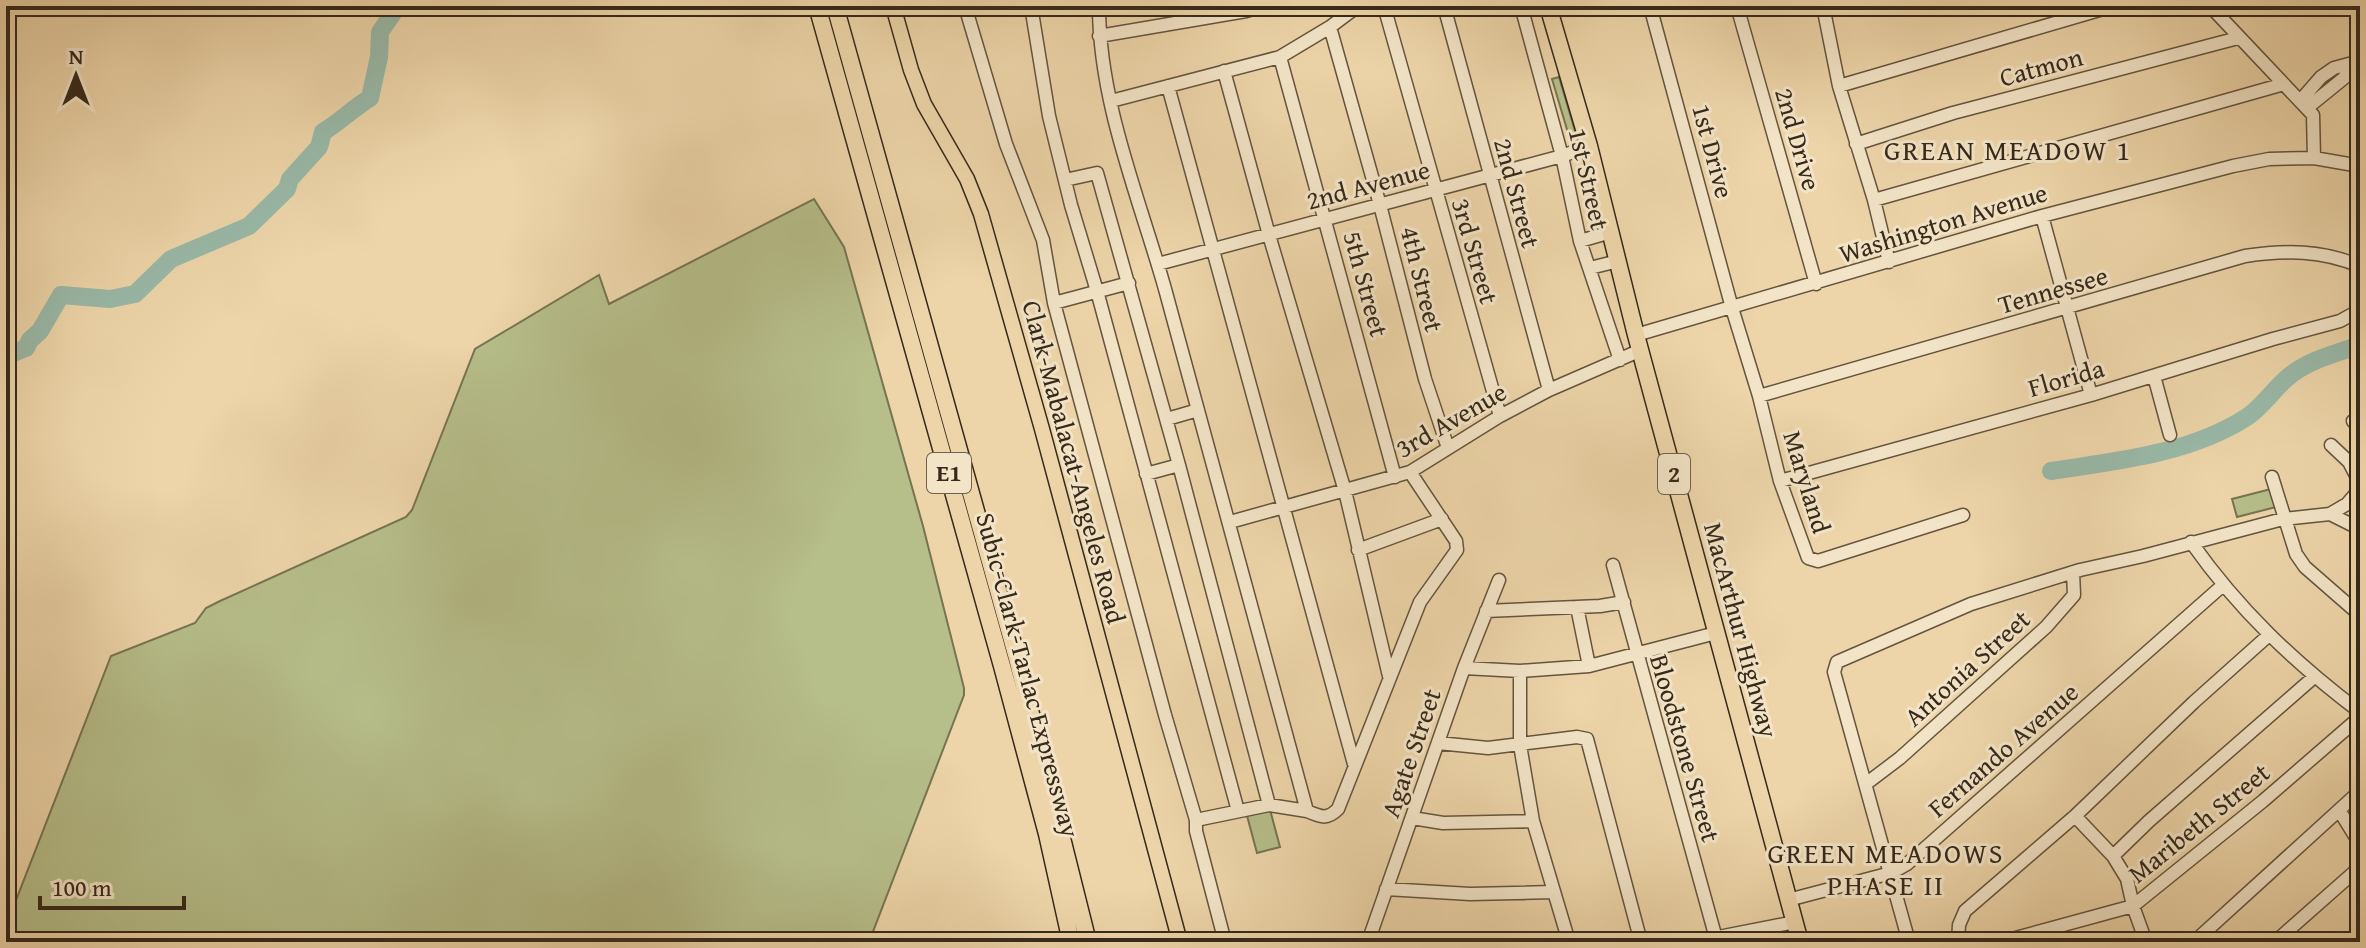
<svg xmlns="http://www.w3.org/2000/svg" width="2366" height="948" font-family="'Gentium Book Plus',serif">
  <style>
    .green { fill: #b6be8a; stroke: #767452; stroke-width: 2 }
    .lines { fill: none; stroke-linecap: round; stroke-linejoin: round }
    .river { stroke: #99b9a8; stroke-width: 18 }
    .minor-casing { stroke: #64543e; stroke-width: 15 }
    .major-casing { stroke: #36291b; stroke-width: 17 }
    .highway-casing { stroke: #36291b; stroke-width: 19 }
    .minor { stroke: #f3e4c7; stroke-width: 12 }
    .major { stroke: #edd5a9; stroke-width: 14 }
    .highway { stroke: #edd5a9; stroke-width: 16 }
    .labels { text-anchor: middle; stroke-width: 6; stroke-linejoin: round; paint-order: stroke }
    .shield { fill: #f3e4c7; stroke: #6f614f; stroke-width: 2 }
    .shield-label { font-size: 24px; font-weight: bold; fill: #36291b }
    .street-label { font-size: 26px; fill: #36291b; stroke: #f3e4c7 }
    .neighbourhood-label { font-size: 28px; letter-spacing: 2px; fill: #36291b; stroke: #f3e4c7 }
  </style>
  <rect width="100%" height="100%" fill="#edd5a9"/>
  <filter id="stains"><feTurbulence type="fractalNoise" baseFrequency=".0025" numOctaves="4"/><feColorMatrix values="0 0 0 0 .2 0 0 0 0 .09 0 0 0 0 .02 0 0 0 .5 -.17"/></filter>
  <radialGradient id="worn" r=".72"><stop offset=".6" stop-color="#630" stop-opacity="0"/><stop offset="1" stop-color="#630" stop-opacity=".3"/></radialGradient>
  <path class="green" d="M 1559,77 L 1578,141 L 1571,143 L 1552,79 Z
    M 814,199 L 844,247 L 923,526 L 964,688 L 964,695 L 869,942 L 6,942 L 6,926 L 111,656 L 195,623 L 206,608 L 220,601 L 406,517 L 412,510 L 475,349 L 599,275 L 609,304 Z
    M 2271,489 L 2276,507 L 2237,517 L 2232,499 Z
    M 1269,806 L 1280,847 L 1257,853 L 1246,812 Z"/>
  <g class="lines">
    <path class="river" d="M 6,356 L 26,348 L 30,340 L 40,331 L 61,295 L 110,299 L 135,294 L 171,259 L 249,226 L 287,189 L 290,179 L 319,147 L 323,132 C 341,121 352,109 370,98 L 379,57 L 380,32 L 398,6
      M 2051,471 C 2116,461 2190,454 2247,417 C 2262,407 2273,390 2287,378 C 2307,360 2335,354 2360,345"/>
    <g class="minor-casing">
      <path id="minor" d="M 965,6 L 1006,144 L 1043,240 L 1054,303 L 1165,715 L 1196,820 L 1196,831 L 1225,942
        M 1031,6 L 1049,116 L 1071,205 L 1097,291 L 1238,811
        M 1099,6 C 1099,103 1139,197 1165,289 C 1213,463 1261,637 1307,811 C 1321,817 1327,820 1338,809 L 1420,602 L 1457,550 L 1456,541 L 1410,472
        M 1384,6 L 1500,416
        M 1444,6 L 1549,390
        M 1521,6 L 1562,156 L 1580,241 L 1620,360
        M 1650,6 L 1732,308 L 1759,396 L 1780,481 L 1808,558 L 1818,561 L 1963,515
        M 1737,6 L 1816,284
        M 1823,6 L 1839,86 L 1874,200 L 1889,262
        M 2210,6 L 2313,115 L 2314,158
        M 1330,27 L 1380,205 L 1425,379 L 1448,448
        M 1099,36 L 1246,11 L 1264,6
        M 1280,57 L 1395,477
        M 1224,71 L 1269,235 L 1345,491 L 1389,676
        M 1168,86 L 1354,764
        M 1839,86 L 2113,6
        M 2301,100 L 2321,77 L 2334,68 L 2360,61
        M 1111,101 L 1280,57 L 1330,27 L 1358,6
        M 2307,108 L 2344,78 L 2352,65
        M 1856,144 L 1953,113 L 2238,38
        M 1065,180 L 1097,173 L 1179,465 L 1269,805
        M 1874,200 L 2284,84
        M 2042,216 L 2091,395
        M 1580,241 L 1611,232
        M 1158,264 L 1562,156 L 1589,146
        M 1590,268 L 1618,261
        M 1054,303 L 1129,283
        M 1636,335 L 2042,216 L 2233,166 L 2269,159 L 2314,158 L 2360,166
        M 2154,376 L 2170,435
        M 1759,396 L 2245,256 C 2287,250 2321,250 2360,266
        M 1167,419 L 1198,410
        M 2353,421 L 2360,429
        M 2331,445 L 2349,462 L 2360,483
        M 1146,474 L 1179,465
        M 2272,477 L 2296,554 L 2305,567 L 2360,615
        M 1780,481 L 2091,395 L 2273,339 L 2340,321 L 2360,310
        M 2330,514 L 2347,504 L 2360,489
        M 1230,522 L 1410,472 L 1500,416 L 1549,390 L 1641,350
        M 2191,542 C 2239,610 2294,662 2360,712
        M 1358,550 L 1442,519
        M 1613,565 L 1717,942
        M 1577,607 L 1589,666
        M 1486,611 L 1600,606 L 1624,602
        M 1464,668 L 1520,671 L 1589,666 L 1716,633
        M 1520,671 L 1520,745 L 1533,821 L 1569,942
        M 1438,743 L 1488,748 L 1577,737 L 1587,739 L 1641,942
        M 1867,783 L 1900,758 L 2046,627 L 2074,595 L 2073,572
        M 2339,810 L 2360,844
        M 2075,816 L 2113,856 L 2127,879 L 2133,906 L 2146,942
        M 1412,818 L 1443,823 L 1533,821
        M 1196,820 L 1269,805 L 1307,811
        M 2113,856 L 2149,821 L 2314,677
        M 1386,889 L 1470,894 L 1553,892
        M 1788,900 L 1891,873 L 1907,864 L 2222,586
        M 1368,942 L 1464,668 L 1499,580
        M 1693,942 L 1795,922
        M 1909,942 L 1834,672 L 1837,662 L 1971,604 L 2080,570 L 2143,556 L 2283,519 L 2330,514 L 2360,529
        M 1958,942 L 1959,925 L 1965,911 L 2075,816 L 2194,702 L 2269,635
        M 2001,942 L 2133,906 L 2263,801 L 2360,717
        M 2194,942 L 2360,791
        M 2275,942 L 2360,867"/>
    </g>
    <g class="major-casing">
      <path id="major" d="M 893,6 L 911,70 L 924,104 L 967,179 L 981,214 L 1042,429 L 1180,942"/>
    </g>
    <g class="highway-casing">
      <path id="highway" d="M 817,6 L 1002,666 L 1047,834 L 1071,942
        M 835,6 L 1017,658 L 1088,942
        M 1548,6 L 1589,146 L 1636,335 L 1800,942"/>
    </g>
    <use href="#minor" class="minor"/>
    <use href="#major" class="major"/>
    <use href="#highway" class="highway"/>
  </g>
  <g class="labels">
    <g class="shield">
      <rect x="927" y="453" width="44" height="40" rx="6"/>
      <rect x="1658" y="454" width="32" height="40" rx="6"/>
    </g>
    <g class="shield-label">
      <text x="949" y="481">E1</text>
      <text x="1674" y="482">2</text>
    </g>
    <g class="street-label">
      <text transform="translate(2041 67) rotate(-15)" y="9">Catmon</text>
      <text transform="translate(1798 139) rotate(74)" y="9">2nd Drive</text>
      <text transform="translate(1713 151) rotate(75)" y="9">1st Drive</text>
      <text transform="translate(1589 179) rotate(77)" y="9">1st Street</text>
      <text transform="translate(1368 185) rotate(-15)" y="9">2nd Avenue</text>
      <text transform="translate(1517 193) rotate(75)" y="9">2nd Street</text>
      <text transform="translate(1943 223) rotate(-17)" y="9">Washington Avenue</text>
      <text transform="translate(1475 251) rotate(74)" y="9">3rd Street</text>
      <text transform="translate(1422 279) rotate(76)" y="9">4th Street</text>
      <text transform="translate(1366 284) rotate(75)" y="9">5th Street</text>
      <text transform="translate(2053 290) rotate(-16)" y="9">Tennessee</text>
      <text transform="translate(2066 378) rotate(-16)" y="9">Florida</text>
      <text transform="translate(1451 420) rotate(-30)" y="9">3rd Avenue</text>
      <text transform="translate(1074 462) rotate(75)" y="9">Clark-Mabalacat-Angeles Road</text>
      <text transform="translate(1807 482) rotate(73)" y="9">Maryland</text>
      <text transform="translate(1741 630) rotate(75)" y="9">MacArthur Highway</text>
      <text transform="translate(1967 668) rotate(-42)" y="9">Antonia Street</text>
      <text transform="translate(1028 675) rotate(75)" y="9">Subic-Clark-Tarlac Expressway</text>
      <text transform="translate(1685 748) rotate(74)" y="9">Bloodstone Street</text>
      <text transform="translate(2003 750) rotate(-41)" y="9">Fernando Avenue</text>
      <text transform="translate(1411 753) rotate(-71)" y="9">Agate Street</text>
      <text transform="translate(2199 823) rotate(-39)" y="9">Maribeth Street</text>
    </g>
    <g class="neighbourhood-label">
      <text x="2008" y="160">GREAN MEADOW 1</text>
      <text x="1886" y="863">GREEN MEADOWS<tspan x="1886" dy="32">PHASE II</tspan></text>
    </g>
  </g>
  <rect width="2366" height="948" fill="none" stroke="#edd5a9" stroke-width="32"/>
  <rect x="8" y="8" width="2350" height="932" fill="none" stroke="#36291b" stroke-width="4"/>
  <rect x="16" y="16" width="2334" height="916" fill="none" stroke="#36291b" stroke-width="2"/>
  <g transform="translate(76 76)" stroke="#f3e4c7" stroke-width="6" paint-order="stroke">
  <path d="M0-6L14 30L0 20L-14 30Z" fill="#36291b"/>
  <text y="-12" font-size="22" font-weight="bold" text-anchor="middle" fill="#36291b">N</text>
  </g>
  <path d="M40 896v12h144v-12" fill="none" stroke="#36291b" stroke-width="4"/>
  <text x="52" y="896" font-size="24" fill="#36291b" stroke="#f3e4c7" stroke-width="6" paint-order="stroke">100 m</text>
  <rect width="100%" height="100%" filter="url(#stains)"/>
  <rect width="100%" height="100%" fill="url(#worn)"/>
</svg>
